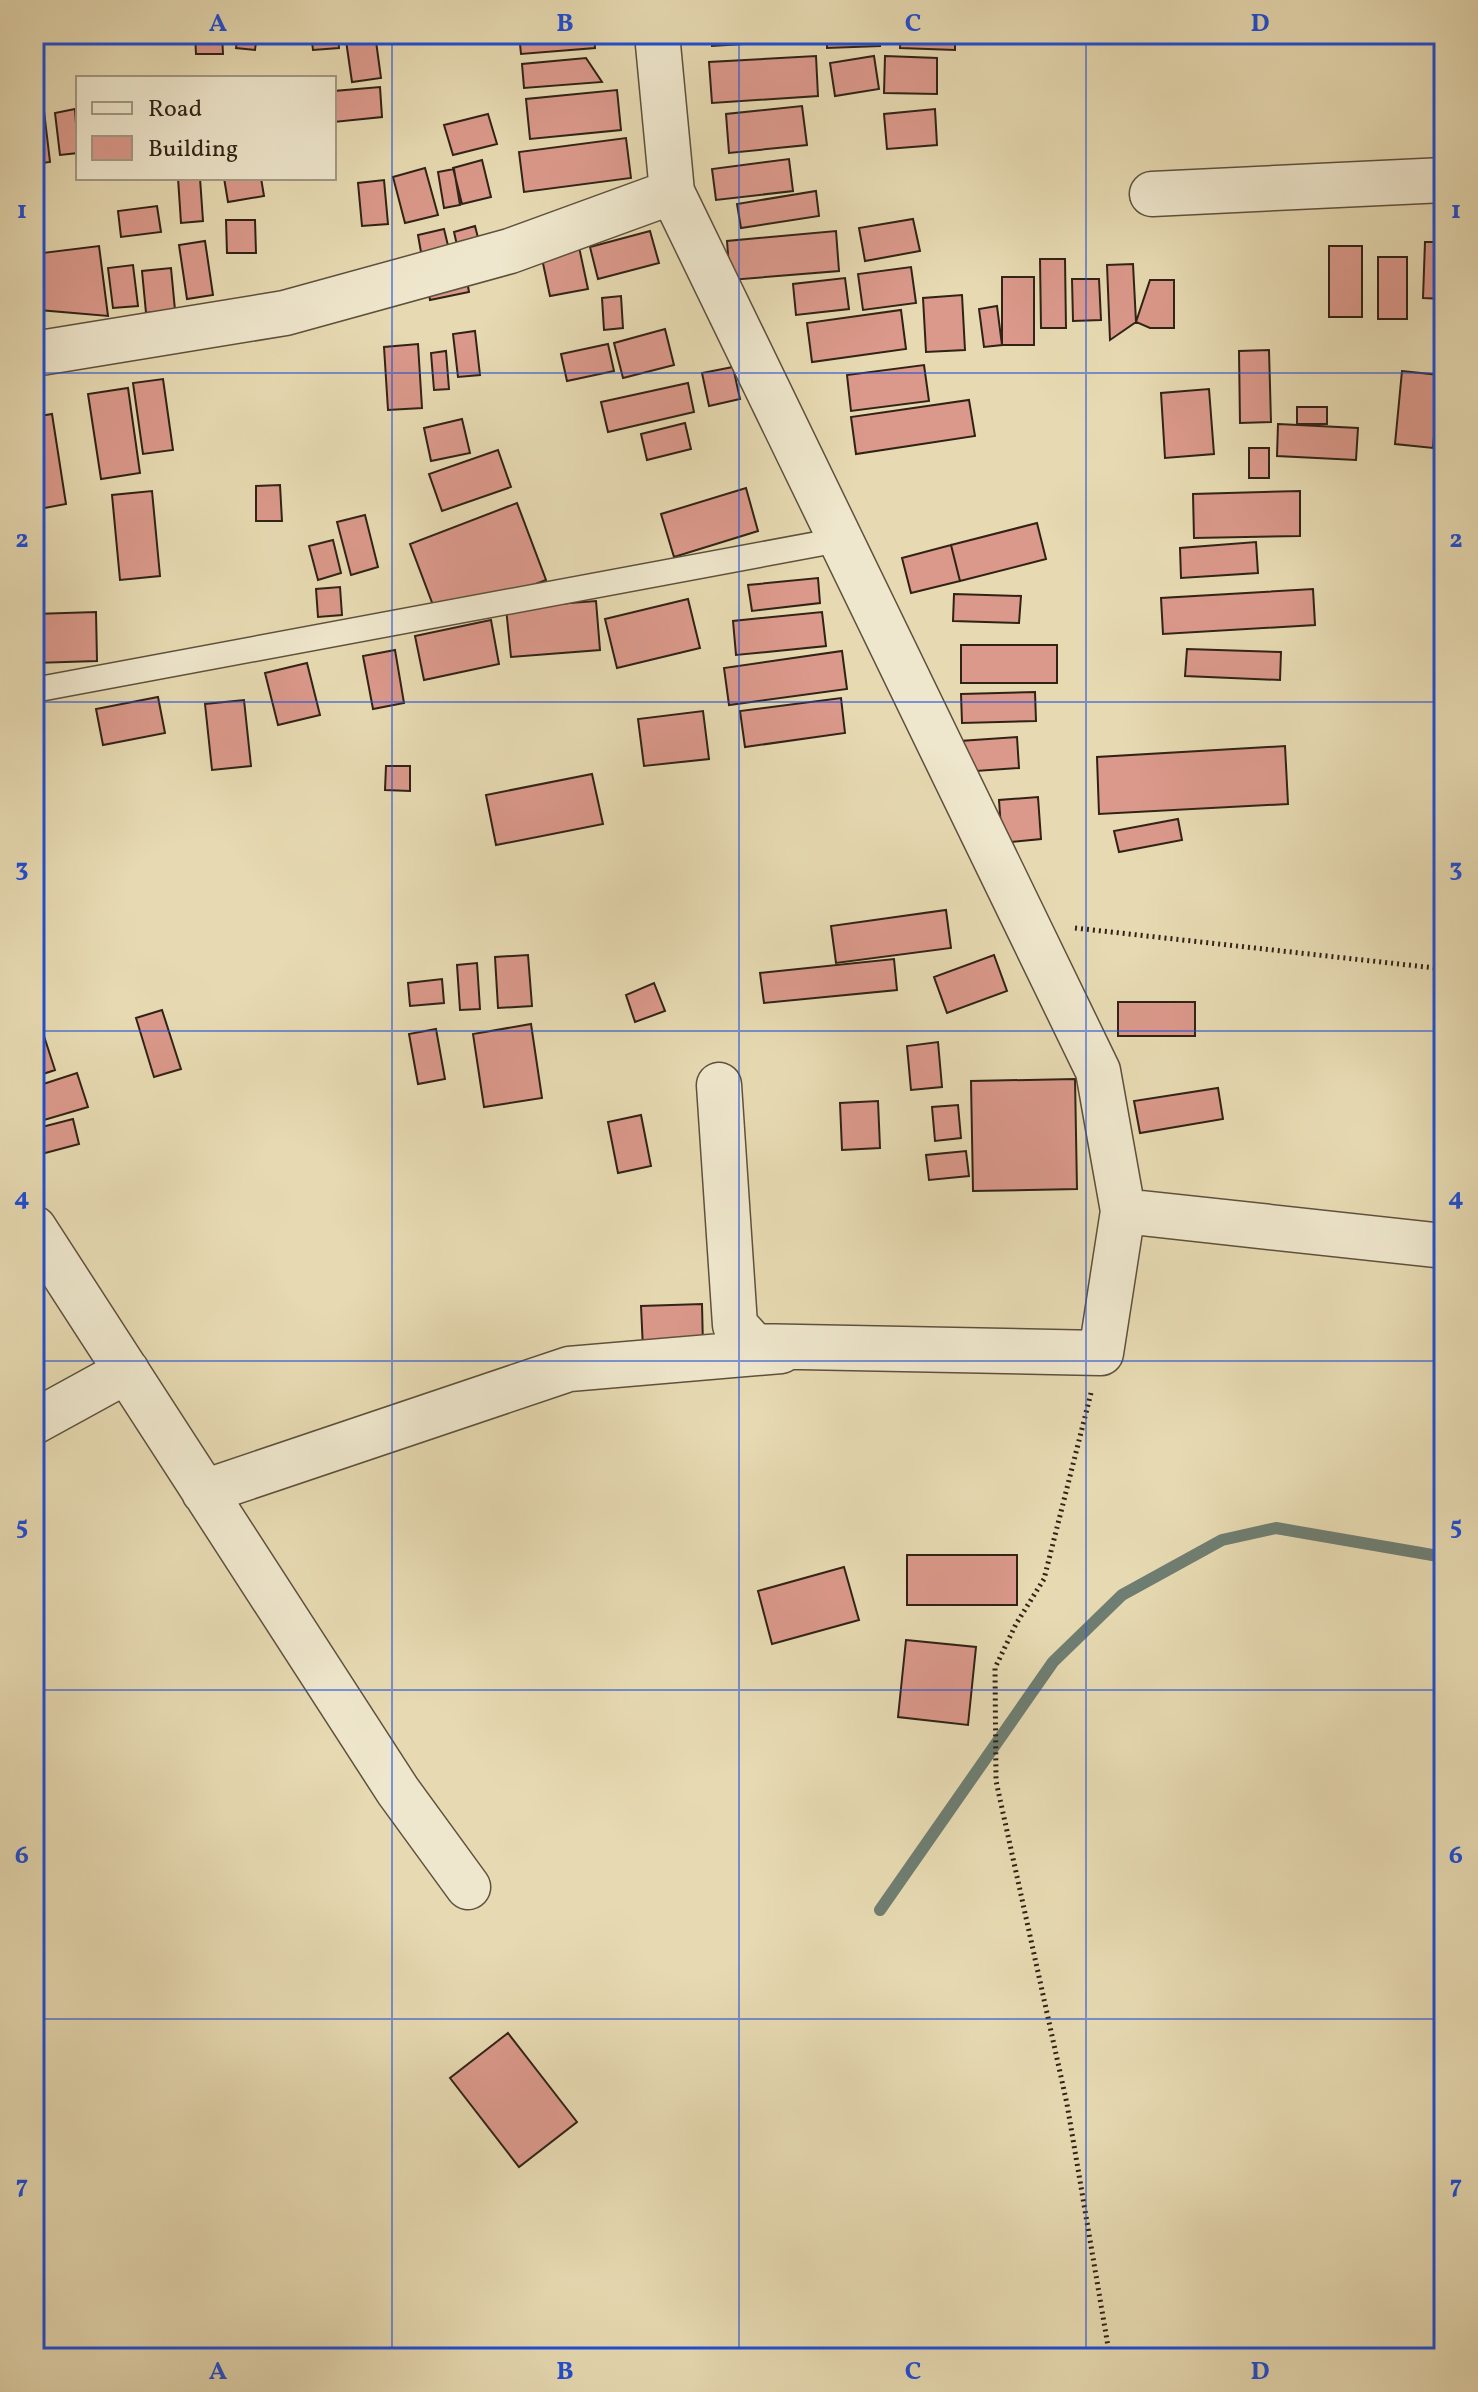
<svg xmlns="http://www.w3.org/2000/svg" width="1478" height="2392" font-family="Vollkorn,serif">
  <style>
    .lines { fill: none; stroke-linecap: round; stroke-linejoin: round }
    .stream { stroke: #6e7e72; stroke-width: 12 }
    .building { fill: #db998b; stroke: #302316; stroke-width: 2 }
    .service-casing { stroke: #5e513d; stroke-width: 27 }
    .minor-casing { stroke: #5e513d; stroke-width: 47 }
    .path { stroke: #302316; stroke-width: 5; stroke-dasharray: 2 4; stroke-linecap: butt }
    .service { stroke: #efe7cd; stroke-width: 24 }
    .minor { stroke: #efe7cd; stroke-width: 44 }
    .grid { fill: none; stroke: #1d4ed8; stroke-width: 2; stroke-opacity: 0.55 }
    .neatline { fill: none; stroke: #1d4ed8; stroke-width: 3 }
    .grid-label { font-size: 26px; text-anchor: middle; font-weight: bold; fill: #1d4ed8 }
  </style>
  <rect width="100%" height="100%" fill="#e7dab2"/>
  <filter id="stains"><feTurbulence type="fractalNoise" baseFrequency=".0025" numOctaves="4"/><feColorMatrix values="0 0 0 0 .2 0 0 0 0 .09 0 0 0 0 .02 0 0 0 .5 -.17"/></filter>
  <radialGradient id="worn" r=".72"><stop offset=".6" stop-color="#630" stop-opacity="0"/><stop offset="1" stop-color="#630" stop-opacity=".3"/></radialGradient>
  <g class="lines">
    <path class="stream" d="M 880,1910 L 1053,1662 L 1122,1595 L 1222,1540 L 1276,1528 L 1444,1557"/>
  </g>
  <path class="building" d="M 195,34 L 222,34 L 223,54 L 196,54 Z
    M 238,34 L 257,34 L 255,50 L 236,48 Z
    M 311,34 L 338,34 L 339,48 L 313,50 Z
    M 345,34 L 375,34 L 381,78 L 352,82 Z
    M 519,34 L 594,34 L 595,48 L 521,54 Z
    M 711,34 L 808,34 L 809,40 L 712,46 Z
    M 827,34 L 879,34 L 880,46 L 827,48 Z
    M 901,34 L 955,34 L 955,50 L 900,48 Z
    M 816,56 L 818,96 L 712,103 L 709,62 Z
    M 874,56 L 879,89 L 835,96 L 830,63 Z
    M 885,56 L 937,58 L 937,94 L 884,93 Z
    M 586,58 L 602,82 L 524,88 L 522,64 Z
    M 380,87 L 382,117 L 334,122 L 334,91 Z
    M 617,90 L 621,130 L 530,139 L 526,99 Z
    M 802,106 L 807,145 L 729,153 L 726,114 Z
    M 75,109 L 78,153 L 60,155 L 55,113 Z
    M 935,109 L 937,145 L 887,149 L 884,114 Z
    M 44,111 L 50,162 L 34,164 L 34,112 Z
    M 488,114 L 497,144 L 453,155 L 444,125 Z
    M 626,138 L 631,178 L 524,192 L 519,152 Z
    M 789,159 L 793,191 L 716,200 L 712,169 Z
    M 482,160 L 491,197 L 462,204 L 453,168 Z
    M 425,168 L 438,215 L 405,223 L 393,177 Z
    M 454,169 L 460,205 L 444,208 L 438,172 Z
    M 178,178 L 200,178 L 203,221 L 181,223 Z
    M 224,178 L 261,178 L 264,196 L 228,202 Z
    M 384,180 L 388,224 L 362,226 L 358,183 Z
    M 816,191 L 819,216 L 741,228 L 737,204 Z
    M 157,206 L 161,232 L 121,237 L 118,211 Z
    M 913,219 L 920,251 L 865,261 L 859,228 Z
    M 226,220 L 255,220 L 256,253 L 227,253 Z
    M 475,226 L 484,261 L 462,267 L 454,232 Z
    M 444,229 L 452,262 L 424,269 L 418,235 Z
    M 650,231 L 659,263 L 598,279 L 590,247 Z
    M 836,231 L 839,271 L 730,280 L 727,241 Z
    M 205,241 L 213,295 L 187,299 L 179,245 Z
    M 1425,242 L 1444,242 L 1444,299 L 1423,298 Z
    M 99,246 L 108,316 L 39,310 L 34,254 Z
    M 1329,246 L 1362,246 L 1362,317 L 1329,317 Z
    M 579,247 L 588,289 L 550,296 L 541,254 Z
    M 1378,257 L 1407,257 L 1407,319 L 1378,319 Z
    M 1040,259 L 1065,259 L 1066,328 L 1041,328 Z
    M 1133,264 L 1136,322 L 1110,340 L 1107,265 Z
    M 133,265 L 138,306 L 113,308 L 108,268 Z
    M 911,267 L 916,303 L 863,310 L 858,274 Z
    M 171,268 L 175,310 L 146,313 L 142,271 Z
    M 466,275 L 469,292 L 430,300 L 427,282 Z
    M 1002,277 L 1034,277 L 1034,345 L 1002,345 Z
    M 845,278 L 849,309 L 796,315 L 793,284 Z
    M 1072,279 L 1099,279 L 1101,320 L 1073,321 Z
    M 1150,280 L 1174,280 L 1174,328 L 1150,328 L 1136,322 Z
    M 962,295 L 965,350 L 926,352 L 923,298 Z
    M 621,296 L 623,328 L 604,330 L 602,298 Z
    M 997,306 L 1002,345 L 984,347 L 979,309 Z
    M 901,310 L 906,349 L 812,362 L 807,323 Z
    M 665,329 L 674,365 L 623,378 L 614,343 Z
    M 475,331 L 480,375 L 458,377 L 453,334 Z
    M 418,344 L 422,408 L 388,410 L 384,347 Z
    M 608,344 L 614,371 L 567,381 L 561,354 Z
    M 1269,350 L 1271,422 L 1240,423 L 1239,351 Z
    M 446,351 L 449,389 L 434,390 L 431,353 Z
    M 924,365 L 929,401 L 851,411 L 847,375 Z
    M 733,367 L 740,399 L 709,406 L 702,373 Z
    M 1402,371 L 1439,375 L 1433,448 L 1395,444 Z
    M 163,379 L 173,450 L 143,454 L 133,383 Z
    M 688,383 L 694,412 L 608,432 L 601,402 Z
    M 128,388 L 140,473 L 101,479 L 88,394 Z
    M 1209,389 L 1214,454 L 1165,458 L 1161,393 Z
    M 969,400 L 975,436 L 856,454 L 851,417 Z
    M 1297,407 L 1327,407 L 1327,424 L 1297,424 Z
    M 52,414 L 66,504 L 34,510 L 34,417 Z
    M 462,419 L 470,453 L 431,461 L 424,428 Z
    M 685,423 L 691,449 L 647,460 L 641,434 Z
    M 1278,424 L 1358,428 L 1356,460 L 1277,456 Z
    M 1249,448 L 1269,448 L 1269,478 L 1249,478 Z
    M 498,450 L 511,487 L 442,511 L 429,474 Z
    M 280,485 L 282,521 L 256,521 L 256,486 Z
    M 746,488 L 758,531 L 674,557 L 661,514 Z
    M 152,491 L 160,576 L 120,580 L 112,495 Z
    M 1300,491 L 1300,536 L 1194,538 L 1193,494 Z
    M 517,503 L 546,580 L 439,621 L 410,544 Z
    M 365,515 L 378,567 L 351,575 L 337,522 Z
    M 1037,523 L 1046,559 L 960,581 L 951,545 Z
    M 333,540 L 341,573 L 318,580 L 309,546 Z
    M 1256,542 L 1258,573 L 1181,578 L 1180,548 Z
    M 951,545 L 960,581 L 911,593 L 902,558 Z
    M 818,578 L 820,603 L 752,611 L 748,585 Z
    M 340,587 L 342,615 L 318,617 L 316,589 Z
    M 1313,589 L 1315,625 L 1163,634 L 1161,598 Z
    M 954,594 L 1021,596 L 1019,623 L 953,621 Z
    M 688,599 L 700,648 L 617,668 L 605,619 Z
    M 596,601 L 600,650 L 511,657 L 506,608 Z
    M 96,612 L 97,661 L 34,663 L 34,614 Z
    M 822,612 L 826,646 L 736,655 L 733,621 Z
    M 491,620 L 499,664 L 424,680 L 415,636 Z
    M 961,645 L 1057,645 L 1057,683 L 961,683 Z
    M 1187,649 L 1281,652 L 1280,680 L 1185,676 Z
    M 395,650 L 404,703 L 373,709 L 363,656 Z
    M 842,651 L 847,689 L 729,705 L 724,668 Z
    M 307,663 L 320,715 L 278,725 L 265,673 Z
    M 1035,692 L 1036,721 L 962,723 L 961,694 Z
    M 158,697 L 165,733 L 103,745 L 96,709 Z
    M 841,698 L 845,733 L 745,747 L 740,711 Z
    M 244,700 L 251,766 L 212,770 L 205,704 Z
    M 703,711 L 709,759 L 644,766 L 638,719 Z
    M 1017,737 L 1019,768 L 962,772 L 960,741 Z
    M 1285,746 L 1288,804 L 1099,814 L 1097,757 Z
    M 386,766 L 410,766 L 410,791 L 385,790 Z
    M 592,774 L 603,824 L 496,845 L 486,795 Z
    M 1038,797 L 1041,839 L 1002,843 L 999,800 Z
    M 1178,819 L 1182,840 L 1119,852 L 1114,831 Z
    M 946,910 L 951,948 L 836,963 L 831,926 Z
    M 528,955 L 532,1006 L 498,1008 L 495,957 Z
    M 994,955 L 1007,991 L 947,1013 L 934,977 Z
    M 894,959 L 897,990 L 764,1003 L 760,973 Z
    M 477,963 L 480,1009 L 460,1010 L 457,965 Z
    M 442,979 L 444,1003 L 410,1006 L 408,983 Z
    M 654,983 L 665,1011 L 635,1022 L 626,995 Z
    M 1118,1002 L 1195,1002 L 1195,1036 L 1118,1036 Z
    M 162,1010 L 181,1069 L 154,1077 L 136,1018 Z
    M 531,1024 L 542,1098 L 484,1107 L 473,1034 Z
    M 436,1029 L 445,1079 L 418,1084 L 409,1034 Z
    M 43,1033 L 55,1070 L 34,1077 L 34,1036 Z
    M 938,1042 L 942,1087 L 911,1090 L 907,1046 Z
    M 77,1073 L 88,1107 L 34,1123 L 34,1087 Z
    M 1075,1079 L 1077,1189 L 973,1191 L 971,1081 Z
    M 1218,1088 L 1223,1119 L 1140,1133 L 1134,1101 Z
    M 878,1101 L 880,1148 L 842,1150 L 840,1103 Z
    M 958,1105 L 961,1138 L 935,1141 L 932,1107 Z
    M 641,1115 L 651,1166 L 618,1173 L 608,1122 Z
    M 73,1119 L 79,1144 L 34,1156 L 34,1129 Z
    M 966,1151 L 969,1176 L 929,1180 L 926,1155 Z
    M 702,1304 L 703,1347 L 643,1349 L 641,1306 Z
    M 907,1555 L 1017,1555 L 1017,1605 L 907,1605 Z
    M 844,1567 L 859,1620 L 772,1644 L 758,1591 Z
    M 906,1640 L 976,1647 L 968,1725 L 898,1717 Z
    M 508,2033 L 577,2122 L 519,2167 L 450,2078 Z"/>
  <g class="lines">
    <g class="service-casing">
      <path id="service" d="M 34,690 L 839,540"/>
    </g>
    <g class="minor-casing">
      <path id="minor" d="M 657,34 L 672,192 L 1098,1071 L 1123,1211 L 1101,1353 L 754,1346 L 735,1325 L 719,1085
        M 1152,194 L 1444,180
        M 34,354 L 285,313 L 510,251 L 672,192
        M 1123,1211 L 1444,1246
        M 34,1228 L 398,1791 L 468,1887
        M 34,1422 L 127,1371
        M 204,1492 L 569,1369 L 781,1351"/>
    </g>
    <path class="path" d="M 1075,928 L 1444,969
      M 1091,1393 L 1044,1579 L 1016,1624 L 995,1668 L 996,1781 L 1067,2104 L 1110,2358"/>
    <use href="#service" class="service"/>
    <use href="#minor" class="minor"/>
  </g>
  <path class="grid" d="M 392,34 L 392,2358M 739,34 L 739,2358M 1086,34 L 1086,2358M 34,373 L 1444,373M 34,702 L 1444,702M 34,1031 L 1444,1031M 34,1361 L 1444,1361M 34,1690 L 1444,1690M 34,2019 L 1444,2019"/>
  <rect width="1478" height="2392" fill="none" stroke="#e7dab2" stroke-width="88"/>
  <rect x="76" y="76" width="260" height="104" fill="#efe7cd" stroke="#a39984" stroke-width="2"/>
  <rect x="92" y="102" width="40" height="12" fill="#efe7cd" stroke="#a39984" stroke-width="2"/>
  <text x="148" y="116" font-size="24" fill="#302316">Road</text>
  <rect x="92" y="136" width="40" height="24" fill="#db998b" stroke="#a39984" stroke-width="2"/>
  <text x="148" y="156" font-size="24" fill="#302316">Building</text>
  <rect x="44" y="44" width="1390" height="2304" class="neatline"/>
  <g class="grid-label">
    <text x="218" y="31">A</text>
    <text x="565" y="31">B</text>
    <text x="913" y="31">C</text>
    <text x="1260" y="31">D</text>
    <text x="22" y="218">1</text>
    <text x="1456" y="218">1</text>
    <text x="22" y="547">2</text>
    <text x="1456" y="547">2</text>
    <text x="22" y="876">3</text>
    <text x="1456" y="876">3</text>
    <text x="22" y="1205">4</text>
    <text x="1456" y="1205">4</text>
    <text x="22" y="1534">5</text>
    <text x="1456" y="1534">5</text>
    <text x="22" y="1863">6</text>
    <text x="1456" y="1863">6</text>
    <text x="22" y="2193">7</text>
    <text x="1456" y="2193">7</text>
    <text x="218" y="2379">A</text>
    <text x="565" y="2379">B</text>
    <text x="913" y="2379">C</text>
    <text x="1260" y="2379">D</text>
  </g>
  <rect width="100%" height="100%" filter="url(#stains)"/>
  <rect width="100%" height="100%" fill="url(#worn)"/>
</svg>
